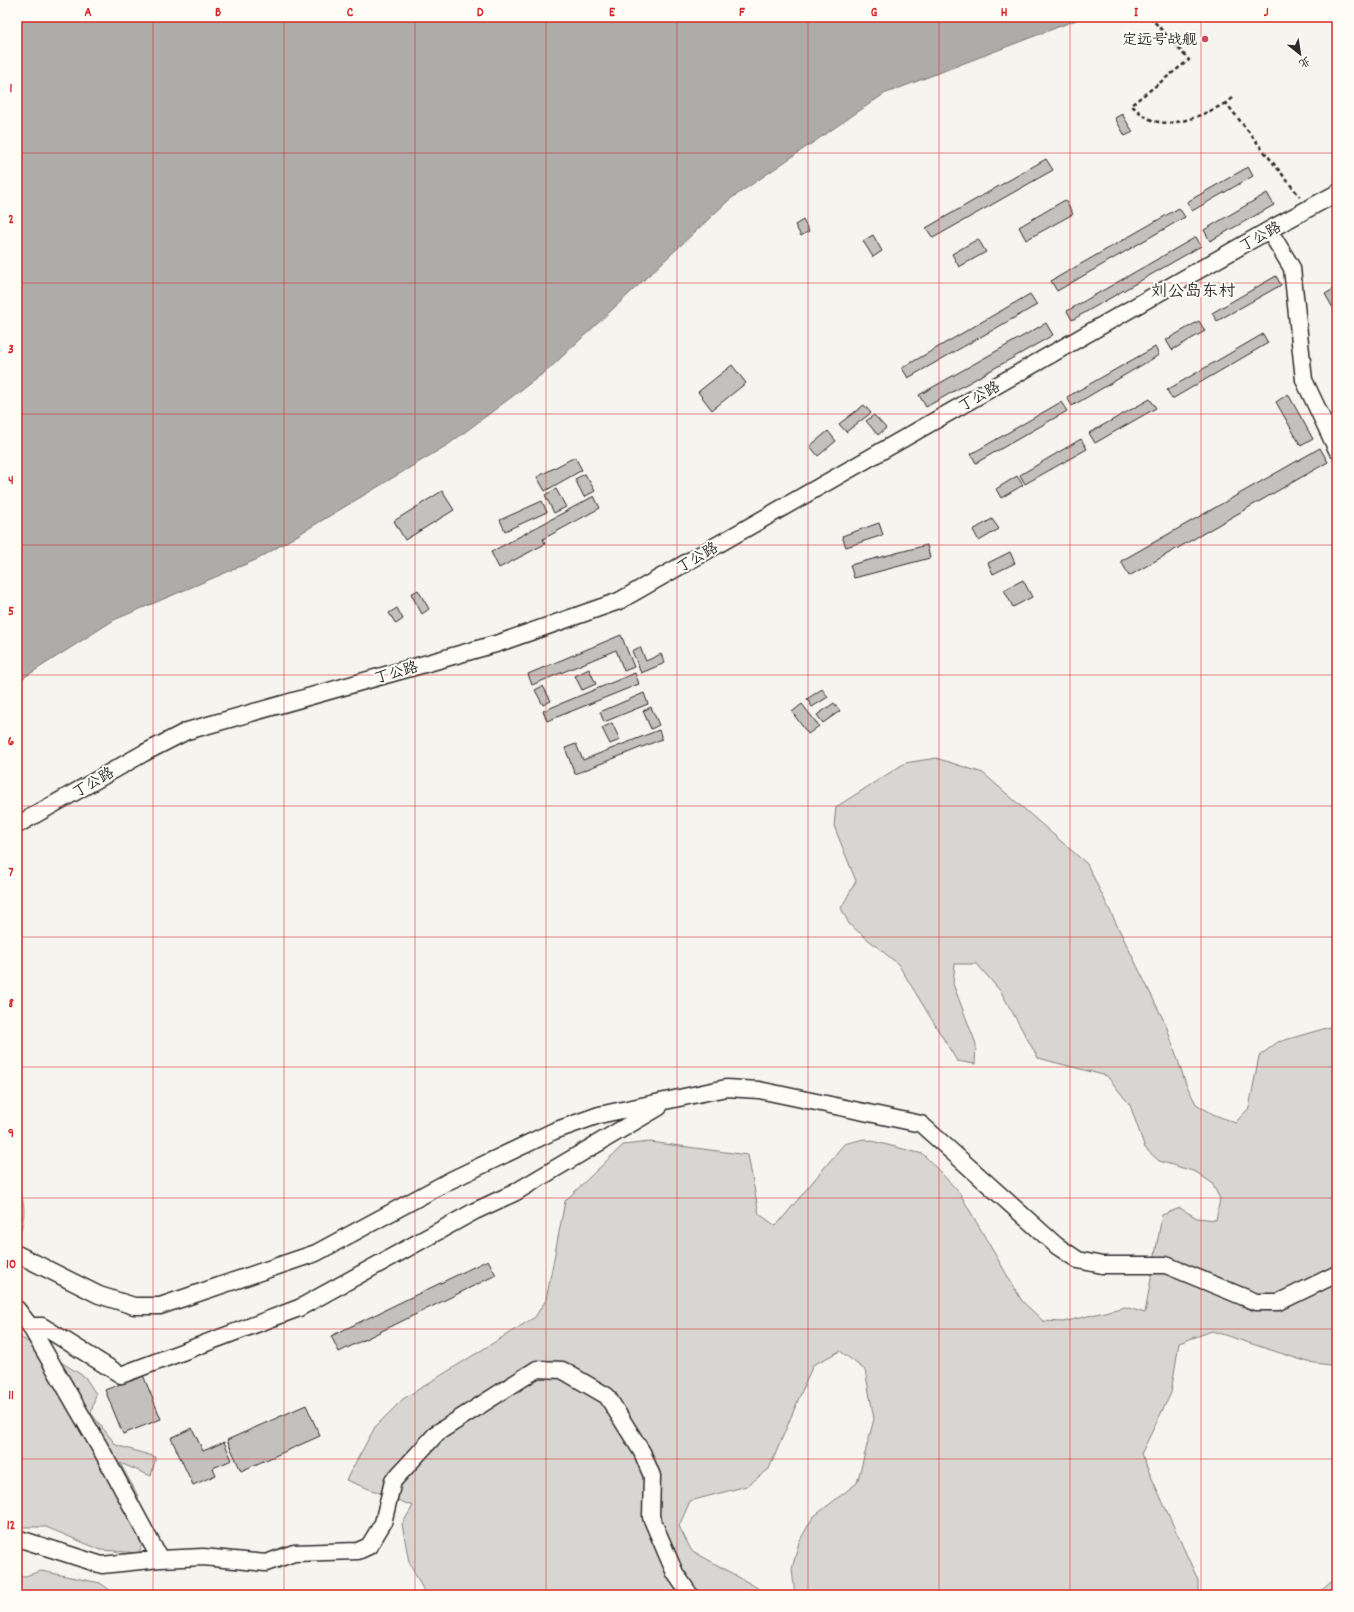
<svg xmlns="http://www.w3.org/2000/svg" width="1354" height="1612" font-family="Dekko,'LXGW WenKai TC',sans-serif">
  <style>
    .green { fill: #d7d6d2; stroke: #81807e }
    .water { fill: #adaca9; stroke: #797877 }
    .building { fill: #c2c1be; stroke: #2b2b2b }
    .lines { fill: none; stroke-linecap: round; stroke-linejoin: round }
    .minor-casing { stroke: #2b2b2b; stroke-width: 19 }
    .path { stroke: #2b2b2b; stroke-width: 2.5; stroke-dasharray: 4 3; stroke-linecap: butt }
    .minor { stroke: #fdfcf7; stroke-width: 16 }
    .grid { fill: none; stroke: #d62828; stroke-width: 1; stroke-opacity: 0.55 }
    .poi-dot { fill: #d1495b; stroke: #fdfcf7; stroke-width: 1.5 }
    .labels { text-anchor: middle; stroke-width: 4; stroke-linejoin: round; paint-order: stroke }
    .poi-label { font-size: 15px; fill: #2b2b2b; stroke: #fdfcf7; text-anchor: end }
    .street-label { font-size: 15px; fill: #2b2b2b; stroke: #fdfcf7 }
    .quarter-label { font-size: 17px; fill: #2b2b2b; stroke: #fdfcf7 }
    .neatline { fill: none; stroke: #d62828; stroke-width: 1.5 }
    .grid-label { font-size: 13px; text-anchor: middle; font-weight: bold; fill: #d62828 }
  </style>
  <rect width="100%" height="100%" fill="#f5f4ef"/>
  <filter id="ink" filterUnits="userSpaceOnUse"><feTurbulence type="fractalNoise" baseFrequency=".025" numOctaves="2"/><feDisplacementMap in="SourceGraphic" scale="8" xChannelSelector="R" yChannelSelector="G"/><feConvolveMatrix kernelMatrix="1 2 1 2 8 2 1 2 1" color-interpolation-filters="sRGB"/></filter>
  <g filter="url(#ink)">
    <path class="green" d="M 936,758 L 983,773 L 1087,864 L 1166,1025 L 1186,1084 L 1196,1104 L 1213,1114 L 1235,1123 L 1249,1108 L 1259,1056 L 1278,1042 L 1337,1025 L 1337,1363 L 1330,1365 L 1308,1362 L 1212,1331 L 1179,1343 L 1171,1393 L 1141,1454 L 1198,1580 L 1198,1595 L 795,1595 L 792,1569 L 799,1542 L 813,1517 L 857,1483 L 874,1419 L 865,1370 L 840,1351 L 813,1365 L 769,1469 L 747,1486 L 690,1501 L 679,1526 L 691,1550 L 770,1595 L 426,1595 L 409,1562 L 402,1524 L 413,1506 L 346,1480 L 375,1427 L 403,1399 L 535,1317 L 546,1300 L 565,1201 L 623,1145 L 650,1142 L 748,1155 L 759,1214 L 776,1226 L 844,1144 L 864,1139 L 923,1154 L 959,1192 L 1022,1301 L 1043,1321 L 1063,1322 L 1125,1307 L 1145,1313 L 1162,1215 L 1180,1208 L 1197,1218 L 1216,1220 L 1220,1199 L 1212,1183 L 1196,1172 L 1159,1161 L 1145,1148 L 1130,1105 L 1107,1076 L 1038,1058 L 1001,992 L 977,964 L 955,964 L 953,984 L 976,1044 L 975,1064 L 957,1061 L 898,964 L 849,924 L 841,908 L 856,881 L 834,826 L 836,807 L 905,763 Z
      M 17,1187 C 29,1208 23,1222 17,1244 Z
      M 17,1335 L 85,1377 L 96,1394 L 91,1413 L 116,1445 L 156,1457 L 151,1476 L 120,1463 L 138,1496 L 145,1535 L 139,1553 L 101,1550 L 46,1527 L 17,1527 Z
      M 41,1571 L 100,1583 L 117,1595 L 17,1595 L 17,1574 L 22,1577 Z
      M 1337,1577 L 1337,1595 L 1316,1595 Z"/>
    <path class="water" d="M 17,17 L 1084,17 L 884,94 L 729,200 L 549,369 L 449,444 L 258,559 L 114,620 L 17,682 Z"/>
    <path class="building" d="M 1122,114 L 1133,132 L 1125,136 L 1115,118 Z
      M 1046,159 L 1053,170 L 933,238 L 926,228 Z
      M 1248,167 L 1253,176 L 1192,211 L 1187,202 Z
      M 1267,193 L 1274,205 L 1210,241 L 1204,230 Z
      M 1065,200 L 1073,214 L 1026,240 L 1019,227 Z
      M 1179,208 L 1185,217 L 1057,291 L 1051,281 Z
      M 803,220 L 809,231 L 801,236 L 795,225 Z
      M 873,235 L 882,251 L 873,257 L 863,241 Z
      M 1196,237 L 1201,246 L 1072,320 L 1067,311 Z
      M 978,239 L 986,252 L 959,267 L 952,254 Z
      M 1276,276 L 1281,285 L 1217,321 L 1212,313 Z
      M 1337,287 L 1337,315 L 1325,294 Z
      M 1030,294 L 1037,305 L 908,378 L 902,368 Z
      M 1199,321 L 1205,331 L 1172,350 L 1166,340 Z
      M 1046,323 L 1053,335 L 926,407 L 919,395 Z
      M 1263,334 L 1268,343 L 1172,399 L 1167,390 Z
      M 1155,347 L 1159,355 L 1072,406 L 1067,397 Z
      M 732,365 L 746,383 L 712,410 L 698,392 Z
      M 1288,394 L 1313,439 L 1301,446 L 1276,402 Z
      M 1150,399 L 1156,408 L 1095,443 L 1089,433 Z
      M 1061,402 L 1067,411 L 976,463 L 971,454 Z
      M 864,405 L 871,413 L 846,432 L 839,424 Z
      M 874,415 L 886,428 L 878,435 L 866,421 Z
      M 828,431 L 836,441 L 818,456 L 810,446 Z
      M 1081,439 L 1087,449 L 1025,484 L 1020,475 Z
      M 1320,448 L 1328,462 L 1129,576 L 1121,561 Z
      M 575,457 L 582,470 L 545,491 L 537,477 Z
      M 585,474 L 595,491 L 584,497 L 575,479 Z
      M 1017,476 L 1023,485 L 1001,498 L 996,489 Z
      M 556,489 L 566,507 L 554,513 L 545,495 Z
      M 442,491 L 454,510 L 405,540 L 394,521 Z
      M 594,496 L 600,508 L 543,539 L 545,544 L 499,568 L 491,552 Z
      M 542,501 L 547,512 L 505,531 L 500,520 Z
      M 992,519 L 999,529 L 979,541 L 973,530 Z
      M 879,523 L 883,535 L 846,547 L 842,536 Z
      M 927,545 L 930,558 L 854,578 L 850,565 Z
      M 1010,552 L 1015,563 L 993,574 L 988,563 Z
      M 1023,580 L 1032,597 L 1013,607 L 1004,590 Z
      M 418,590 L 429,609 L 422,614 L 411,594 Z
      M 397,608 L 403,619 L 396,624 L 389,613 Z
      M 621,635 L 634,667 L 624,671 L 616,650 L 532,685 L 528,674 Z
      M 640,647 L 646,661 L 661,654 L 665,663 L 641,673 L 632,651 Z
      M 589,669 L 596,684 L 582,690 L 575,676 Z
      M 635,673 L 639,684 L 547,721 L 543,711 Z
      M 543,686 L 551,701 L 543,705 L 535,690 Z
      M 822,689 L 828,697 L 812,707 L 807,699 Z
      M 644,693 L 648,704 L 604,722 L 600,712 Z
      M 834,703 L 840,711 L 823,723 L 817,715 Z
      M 802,704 L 819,726 L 808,734 L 792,712 Z
      M 651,707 L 659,725 L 651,729 L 643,711 Z
      M 612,723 L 620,740 L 610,744 L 602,728 Z
      M 659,730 L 662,739 L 575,774 L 565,748 L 576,744 L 583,760 Z
      M 488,1260 L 496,1275 L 339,1352 L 331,1336 Z
      M 143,1375 L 161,1419 L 123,1434 L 105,1390 Z
      M 306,1405 L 320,1436 L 241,1471 L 227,1440 Z
      M 192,1428 L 203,1451 L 224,1442 L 232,1460 L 213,1468 L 216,1475 L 193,1485 L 171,1438 Z"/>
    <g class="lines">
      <g class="minor-casing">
        <path id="minor" d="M 1269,230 L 1292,268 L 1304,380 L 1337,450
          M 17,825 L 144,753 L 187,731 L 499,643 L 619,601 L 1269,230 L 1337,193
          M 17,1254 L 99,1295 L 134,1306 L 160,1306 L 316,1253 L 451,1180 L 554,1131 L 599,1115 L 726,1088 L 759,1090 L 921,1124 L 1057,1246 L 1078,1260 L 1102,1265 L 1166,1265 L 1256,1302 L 1279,1302 L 1337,1274
          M 17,1309 L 30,1326 L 103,1453 L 160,1559
          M 30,1326 L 42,1326 L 121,1375 L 299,1308 L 475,1211 L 514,1193 L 659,1107
          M 17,1538 L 102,1565 L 160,1559 L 203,1557 L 266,1563 L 294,1553 L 358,1551 L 369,1546 L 383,1523 L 393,1481 L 437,1433 L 537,1369 L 562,1370 L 607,1396 L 642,1452 L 652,1476 L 651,1517 L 675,1573 L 690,1595"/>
      </g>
      <path class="path" d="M 1150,17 L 1189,60 L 1131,105 C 1136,109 1141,114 1146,117 C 1169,132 1205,114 1226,103
        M 1233,98 L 1226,103 L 1300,197"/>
      <use href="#minor" class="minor"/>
    </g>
  </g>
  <path class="grid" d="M 153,17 L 153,1595M 284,17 L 284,1595M 415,17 L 415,1595M 546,17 L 546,1595M 677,17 L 677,1595M 808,17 L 808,1595M 939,17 L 939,1595M 1070,17 L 1070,1595M 1201,17 L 1201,1595M 17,153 L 1337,153M 17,283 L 1337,283M 17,414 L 1337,414M 17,545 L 1337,545M 17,675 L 1337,675M 17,806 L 1337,806M 17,937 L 1337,937M 17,1067 L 1337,1067M 17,1198 L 1337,1198M 17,1329 L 1337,1329M 17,1459 L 1337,1459"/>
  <circle class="poi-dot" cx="1205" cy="39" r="4"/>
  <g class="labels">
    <g class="poi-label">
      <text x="1197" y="44">定远号战舰</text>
    </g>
    <g class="street-label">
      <text transform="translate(1260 236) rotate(-29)" y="5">丁公路</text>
      <text transform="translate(979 396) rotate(-30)" y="5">丁公路</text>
      <text transform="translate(697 557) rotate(-30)" y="5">丁公路</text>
      <text transform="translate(396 672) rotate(-16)" y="5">丁公路</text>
      <text transform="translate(93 782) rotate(-30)" y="5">丁公路</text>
    </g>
    <g class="quarter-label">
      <text x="1193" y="296">刘公岛东村</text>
    </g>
  </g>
  <rect width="1354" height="1612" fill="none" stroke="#fdfcf7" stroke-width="44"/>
  <g transform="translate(1300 54) rotate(150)" stroke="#fdfcf7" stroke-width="3" paint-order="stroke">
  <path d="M0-3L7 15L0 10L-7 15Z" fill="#2b2b2b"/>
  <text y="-6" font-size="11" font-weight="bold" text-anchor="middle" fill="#2b2b2b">北</text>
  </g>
  <rect x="22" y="22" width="1310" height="1568" class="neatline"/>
  <g class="grid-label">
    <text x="88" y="16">A</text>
    <text x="218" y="16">B</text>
    <text x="350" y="16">C</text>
    <text x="480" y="16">D</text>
    <text x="612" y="16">E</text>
    <text x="742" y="16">F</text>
    <text x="874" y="16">G</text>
    <text x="1004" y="16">H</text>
    <text x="1136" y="16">I</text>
    <text x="1266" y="16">J</text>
    <text x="11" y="92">1</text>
    <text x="11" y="223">2</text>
    <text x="11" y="353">3</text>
    <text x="11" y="484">4</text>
    <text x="11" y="615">5</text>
    <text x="11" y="745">6</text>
    <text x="11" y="876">7</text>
    <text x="11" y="1007">8</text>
    <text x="11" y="1137">9</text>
    <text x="11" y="1268">10</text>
    <text x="11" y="1399">11</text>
    <text x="11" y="1529">12</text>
  </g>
</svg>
